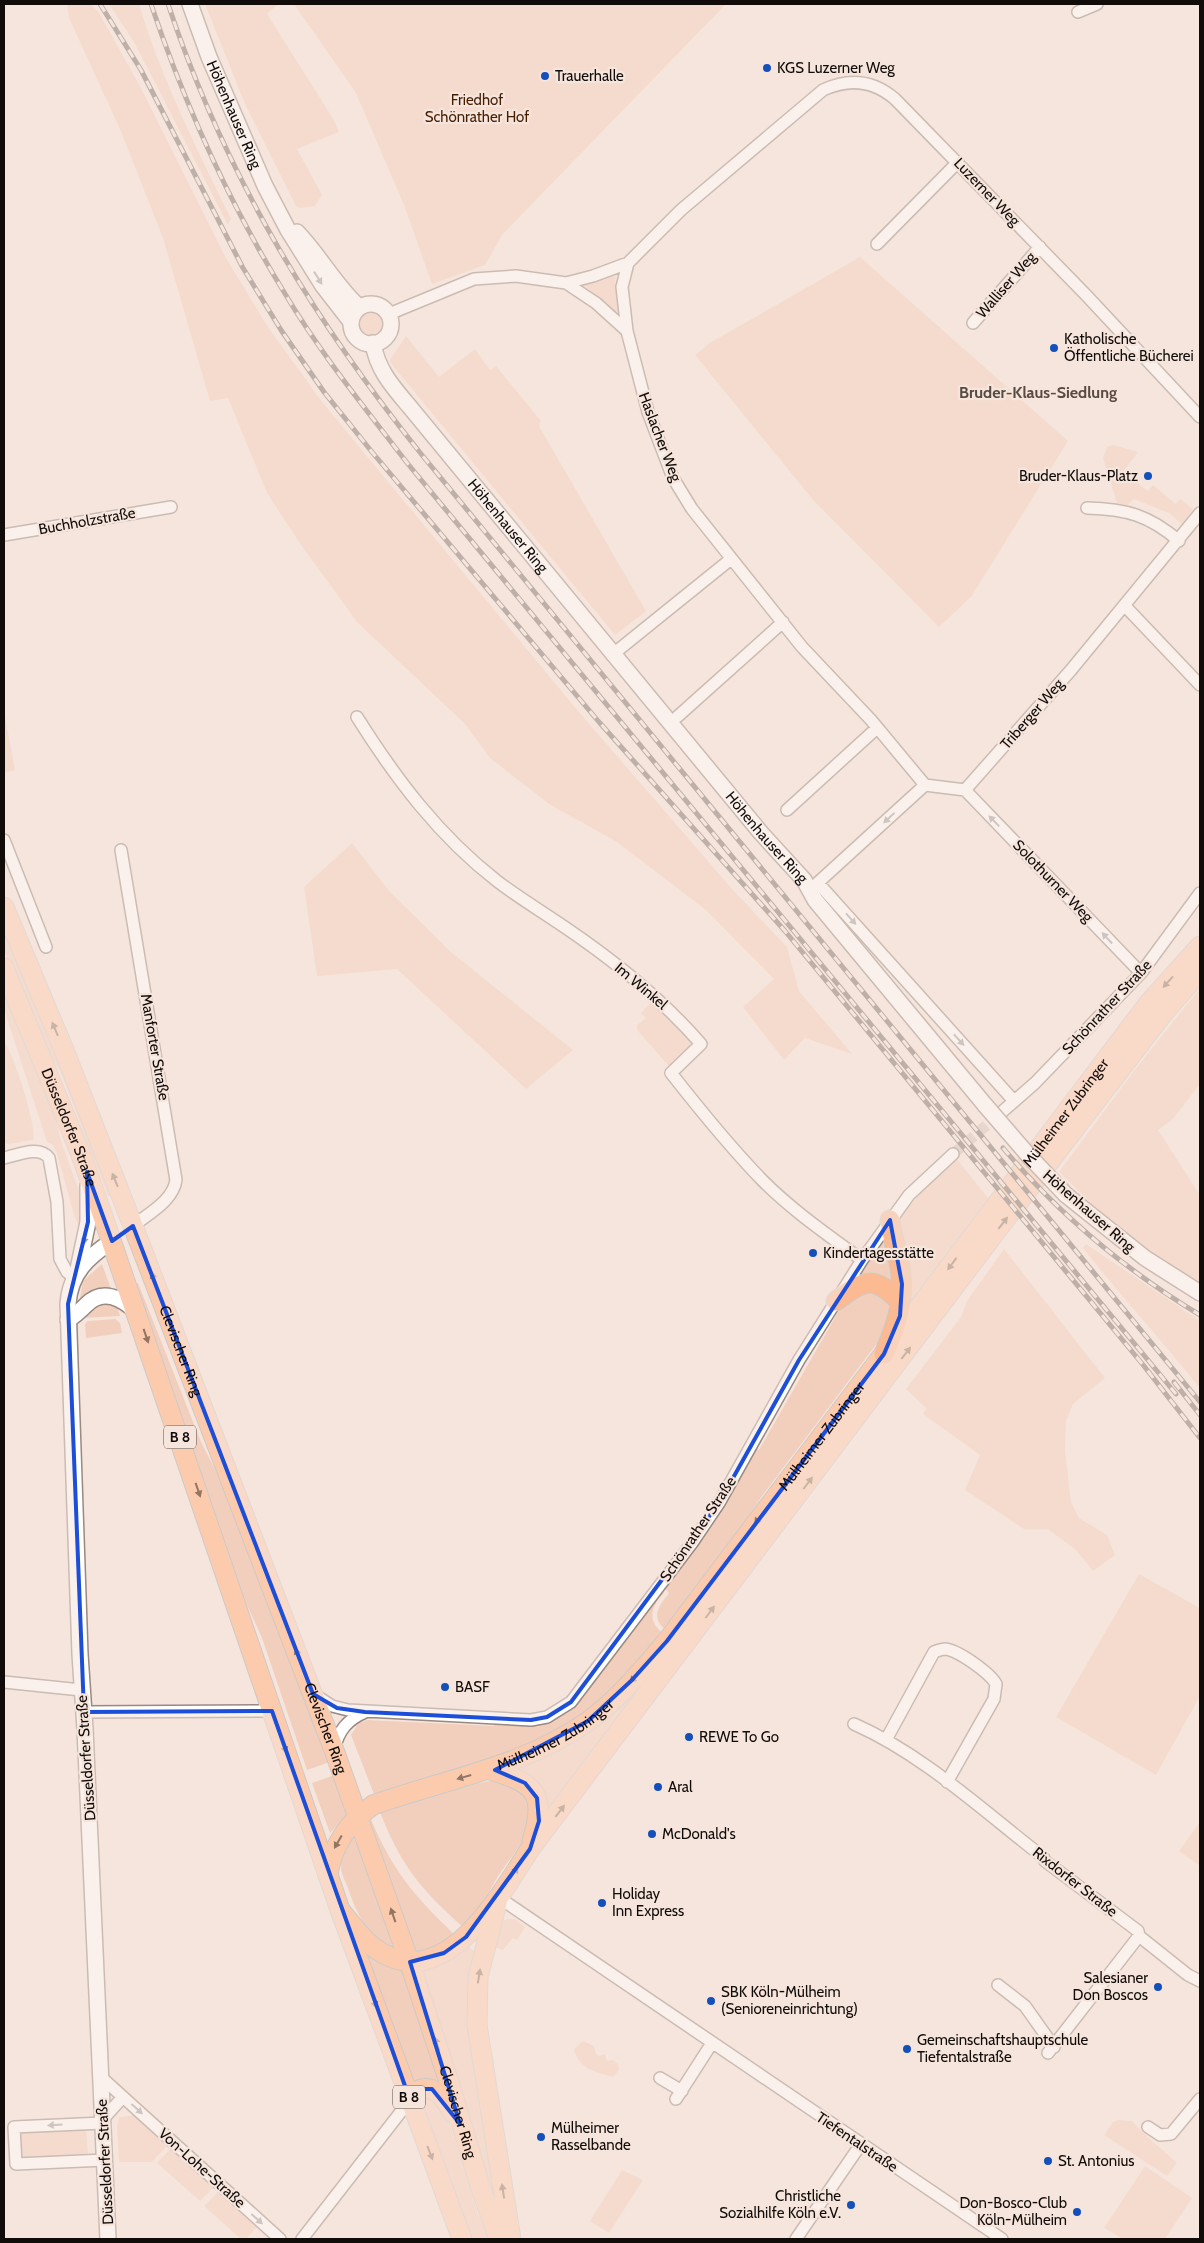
<svg xmlns="http://www.w3.org/2000/svg" width="1204" height="2243" font-family="Cabin,sans-serif">
  <style>
    .green { fill: #f1cfbc }
    .lines { fill: none; stroke-linecap: round; stroke-linejoin: round }
    .minor-tunnel { stroke: #d4c4bc; stroke-width: 11; stroke-dasharray: 11 5.5; stroke-linecap: butt }
    .minor-casing { stroke: #988981; stroke-width: 14 }
    .tertiary-casing { stroke: #988981; stroke-width: 18 }
    .primary-casing { stroke: #cbcac9; stroke-width: 21 }
    .trunk-casing { stroke: #cbcac9; stroke-width: 21 }
    .minor { stroke: #fff; stroke-width: 11 }
    .tertiary { stroke: #fff; stroke-width: 15 }
    .primary { stroke: #fccbad; stroke-width: 19 }
    .trunk { stroke: #fbba92; stroke-width: 19 }
    .rail-casing { stroke: #7a706a; stroke-width: 5 }
    .rail { stroke: #f6e5dc; stroke-width: 3; stroke-dasharray: 9; stroke-linecap: butt }
    .tertiary-bridge-casing { stroke: #988981; stroke-width: 18; stroke-linecap: butt }
    .tertiary-bridge { stroke: #fff; stroke-width: 15 }
    .oneway { fill: #a09e9d }
    .oneway2 { fill: #927563 }
    .marked { fill: none; stroke: #1d4ed8; stroke-width: 4; stroke-linejoin: round }
    .poi-dot { fill: #144fba; stroke: #f6e5dc; stroke-width: 2 }
    .labels { text-anchor: middle; stroke-width: 4.5; stroke-linejoin: round; paint-order: stroke }
    .shield { fill: #f6e5dc; stroke: #564d48; stroke-width: 1 }
    .shield-label { font-size: 14px; font-weight: bold; fill: #110c09 }
    .poi-label { font-size: 15px; fill: #110c09; stroke: #f6e5dc; text-anchor: start }
    .park-label { font-size: 15px; fill: #461e01; stroke: #f6e5dc }
    .street-label { font-size: 15px; fill: #110c09; stroke: #f6e5dc }
    .neighbourhood-label { font-size: 16px; font-weight: bold; fill: #584b43; stroke: #f6e5dc }
  </style>
  <rect width="100%" height="100%" fill="#f6e5dc"/>
  <path class="green" d="M 67,4 L 91,4 L 99,13 L 141,88 L 226,258 L 268,327 L 322,402 L 578,711 L 733,890 L 787,947 L 799,991 L 852,1054 L 805,1038 L 784,1060 L 743,1007 L 774,979 L 706,910 L 617,842 L 549,804 L 490,758 L 465,724 L 357,622 L 299,542 L 267,493 L 228,398 L 210,401 L 163,238 L 120,129 L 69,18 Z
    M 109,4 L 139,4 C 161,78 197,149 231,219 L 228,225 L 134,42 Z
    M 205,4 L 278,4 L 267,14 L 334,120 L 339,132 L 297,149 L 322,195 L 315,206 L 300,208 L 296,206 L 245,104 Z
    M 294,4 L 726,4 L 502,235 L 485,265 L 432,284 L 404,205 L 356,93 Z
    M 860,257 L 1068,441 L 971,597 L 939,627 L 813,500 L 695,355 L 710,343 Z
    M 616,271 L 615,286 L 619,313 L 617,315 L 603,300 L 582,284 Z
    M358 323a13 13 0 1 1 26 0a13 13 0 1 1-26 0Z
    M 406,336 L 439,377 L 475,349 L 490,370 L 496,366 L 541,421 L 539,426 L 646,611 L 615,635 L 389,361 Z
    M 1113,445 L 1138,452 L 1123,472 L 1148,491 L 1153,485 L 1176,504 L 1180,499 L 1193,509 L 1182,524 L 1169,513 L 1134,499 L 1126,507 L 1117,503 L 1103,458 L 1107,447 Z
    M 4,711 L 15,770 L 4,773 Z
    M 352,843 L 390,892 L 451,952 L 573,1050 L 526,1089 L 397,969 L 317,976 L 304,887 Z
    M 4,929 L 77,1102 L 112,1195 L 108,1196 L 62,1076 L 37,1029 L 4,951 Z
    M 1200,988 L 1200,1084 L 1173,1119 L 1158,1130 L 1200,1195 L 1200,1283 L 1151,1251 L 1092,1204 L 1059,1172 L 1133,1072 Z
    M 4,989 L 50,1099 L 62,1144 L 80,1193 L 83,1205 L 81,1229 L 75,1218 L 57,1154 L 53,1145 L 47,1142 L 4,1009 Z
    M 653,1000 L 691,1038 L 690,1047 L 671,1065 L 668,1065 L 637,1030 L 637,1025 L 646,1018 L 641,1013 Z
    M 4,1042 C 13,1051 38,1129 33,1140 L 10,1144 L 4,1143 Z
    M 956,1158 L 991,1202 L 909,1311 L 898,1220 L 935,1176 Z
    M 885,1240 L 898,1289 L 858,1276 Z
    M 1086,1244 L 1200,1321 L 1200,1388 C 1162,1341 1121,1296 1083,1248 Z
    M 1004,1249 L 1105,1378 L 1073,1404 L 1066,1421 L 1065,1451 L 1071,1502 L 1079,1518 L 1107,1535 L 1115,1555 L 1093,1571 L 1076,1550 L 1048,1529 L 1024,1529 L 965,1490 L 980,1455 L 923,1414 L 926,1408 L 906,1389 L 961,1317 L 967,1301 Z
    M 102,1264 L 112,1292 L 79,1304 L 83,1281 Z
    M 138,1283 L 201,1442 L 224,1487 L 330,1762 L 307,1770 L 262,1638 L 238,1585 L 135,1284 Z
    M 867,1288 L 892,1304 L 887,1330 L 762,1496 L 710,1574 L 667,1631 C 650,1618 658,1607 669,1593 L 665,1588 L 712,1524 L 757,1448 L 759,1450 L 841,1307 Z
    M 115,1301 L 120,1316 L 82,1318 L 89,1306 Z
    M 115,1319 L 120,1323 L 122,1333 L 86,1338 L 85,1324 L 88,1321 Z
    M 1139,1574 L 1200,1608 L 1200,1696 L 1156,1775 L 1056,1717 Z
    M 662,1591 L 664,1593 C 650,1607 647,1622 664,1634 L 608,1695 L 561,1730 L 496,1759 L 374,1794 L 351,1735 L 358,1724 L 367,1720 L 494,1726 L 494,1723 C 512,1723 534,1727 551,1721 C 579,1712 642,1618 662,1591 Z
    M 637,1694 L 546,1820 L 513,1771 L 536,1761 Z
    M 335,1775 L 348,1814 L 330,1833 L 312,1783 Z
    M 497,1780 L 507,1780 L 532,1800 L 525,1838 L 498,1876 L 483,1903 L 463,1927 C 421,1890 400,1864 380,1812 L 479,1783 Z
    M 370,1817 C 392,1870 414,1896 455,1935 L 433,1949 L 415,1953 L 368,1819 Z
    M 1200,1822 L 1200,1866 L 1179,1851 Z
    M 355,1835 L 396,1948 C 368,1939 357,1915 348,1888 C 345,1881 341,1873 341,1866 C 340,1854 348,1844 355,1835 Z
    M 507,1919 L 515,1919 L 525,1927 L 517,1940 L 513,1938 L 503,1950 L 492,1946 L 501,1922 Z
    M 466,1945 L 477,1953 L 500,2220 L 420,1968 Z
    M 364,1948 L 401,1966 L 441,2084 L 414,2088 Z
    M 583,2041 L 594,2046 L 596,2054 L 599,2056 L 605,2054 L 607,2061 L 613,2060 L 618,2064 L 619,2070 L 613,2077 C 596,2072 578,2069 574,2049 Z
    M 425,2094 L 446,2110 L 478,2214 L 490,2239 L 471,2239 L 419,2100 Z
    M 138,2115 L 140,2117 L 138,2119 L 167,2146 L 152,2162 L 119,2162 L 117,2127 L 119,2117 Z
    M 1118,2120 L 1132,2121 L 1141,2131 L 1177,2163 L 1167,2176 L 1104,2135 L 1113,2122 Z
    M 86,2127 L 88,2155 L 20,2158 L 19,2130 Z
    M 170,2149 L 213,2188 L 200,2201 L 157,2163 Z
    M 1145,2166 L 1192,2198 L 1165,2239 L 1123,2239 L 1104,2228 Z
    M 622,2170 L 643,2180 L 609,2233 L 590,2221 Z
    M 218,2192 L 257,2227 L 246,2239 L 241,2239 L 204,2206 Z"/>
  <g class="lines">
    <path class="minor-tunnel" d="M 953,1154 L 1001,1113"/>
    <g class="minor-casing">
      <path id="minor" d="M 1078,12 L 1097,4
        M 877,244 L 958,162
        M 566,283 L 596,303 L 627,331
        M 389,314 L 474,279 L 516,276 L 566,283 L 593,276 L 628,263
        M 973,323 L 1040,247
        M 1200,417 L 1086,295 L 895,99 C 873,80 849,78 823,90 L 681,210 L 628,263 L 622,287 L 627,331 L 648,412 L 673,478 L 692,509 L 802,647 L 871,720 L 925,785 L 965,790 L 1071,670 L 1200,513
        M 1087,508 C 1126,509 1149,515 1179,541
        M 4,535 L 171,507
        M 1125,606 L 1200,685
        M 612,655 L 731,559
        M 357,717 C 396,779 439,836 497,881 C 519,898 543,912 566,928 C 616,962 662,999 701,1044 L 671,1073 C 700,1110 730,1147 763,1181 C 793,1211 828,1235 862,1260
        M 677,717 L 783,622
        M 965,790 L 1141,973
        M 787,810 L 877,728
        M 4,840 L 46,947
        M 121,850 L 176,1180 C 173,1201 149,1213 133,1226
        M 818,883 L 1014,1101
        M 812,888 L 925,785
        M 1003,1111 L 1035,1083 L 1141,973 L 1200,893
        M 4,1158 C 18,1155 39,1145 49,1158 L 57,1202 L 60,1259 L 67,1272 L 74,1277
        M 4,1682 L 81,1690
        M 315,1695 L 332,1706 L 348,1710 L 531,1720 L 547,1717 L 571,1702 L 692,1543 L 719,1503 L 799,1360 L 862,1260 L 909,1195 L 953,1154
        M 84,1712 L 272,1711
        M 854,1724 C 924,1755 982,1810 1043,1857 L 1045,1861 L 1138,1931 L 1139,1936 L 1188,1975 L 1200,1981
        M 887,1738 L 934,1652 C 937,1651 941,1649 945,1649 C 958,1650 990,1673 996,1684 L 994,1699 L 947,1782
        M 334,1749 C 339,1730 347,1720 365,1712
        M 498,1897 L 1002,2239
        M 998,1985 L 1025,2006 L 1054,2047
        M 1048,2053 L 1139,1936
        M 101,2077 L 123,2097
        M 660,2078 L 682,2091
        M 676,2099 L 712,2043
        M 103,2119 L 123,2097 L 280,2239
        M 103,2123 L 14,2127 L 16,2164 L 105,2160
        M 1148,2127 L 1160,2135 L 1171,2134 L 1200,2099
        M 302,2239 L 410,2100
        M 796,2239 L 861,2144"/>
    </g>
    <g class="tertiary-casing">
      <g id="tertiary">
        <path id="s1" d="M 190,4 L 209,57 L 265,186 L 288,230 L 323,286 L 351,322"/>
        <path d="M 297,232 C 320,256 335,285 359,307"/>
        <circle cx="371" cy="324" r="20"/>
        <path id="s2" d="M 373,343 C 377,369 392,386 409,406 L 761,833 L 804,880 L 815,900 L 985,1105"/>
        <path d="M 1066,1195 L 1145,1258 L 1200,1293"/>
        <path d="M 78,1269 L 88,1222 L 88,1186"/>
        <path d="M 68,1320 C 76,1315 80,1311 86,1305 C 103,1287 122,1299 137,1312"/>
        <path d="M 108,2239 L 85,1729 L 80,1654 L 68,1304 C 70,1273 88,1257 112,1241"/>
      </g>
    </g>
    <g class="primary-casing">
      <g id="primary">
        <path id="s3" d="M 4,907 L 64,1050 L 133,1226 L 334,1750 L 409,1961 L 449,2082 L 481,2189 L 499,2239"/>
        <path id="s4" d="M 4,968 L 80,1152 L 100,1208 L 340,1910 L 462,2239"/>
        <path d="M 490,1770 C 535,1783 547,1793 532,1841"/>
        <path id="s5" d="M 328,1873 C 334,1843 348,1823 373,1805 C 446,1779 523,1767 587,1722 C 618,1700 643,1669 667,1641 L 1148,1004 L 1200,946"/>
        <path d="M 497,1903 L 478,1977 L 477,2025 L 511,2239"/>
        <path d="M 340,1910 C 350,1922 360,1937 373,1947 C 443,1999 499,1897 530,1849 L 997,1230 L 1161,1016 L 1200,971"/>
        <path d="M 410,2100 L 421,2089 C 439,2086 445,2100 453,2113"/>
      </g>
    </g>
    <g class="trunk-casing">
      <path id="trunk" d="M 836,1301 C 865,1279 874,1275 900,1302
        M 884,1354 C 898,1322 906,1297 899,1262 C 896,1248 892,1235 890,1220"/>
    </g>
    <use href="#minor" class="minor"/>
    <use href="#tertiary" class="tertiary"/>
    <use href="#primary" class="primary"/>
    <use href="#trunk" class="trunk"/>
    <g class="rail-casing">
      <path id="rail" d="M 100,4 L 141,70 L 243,268 L 281,330 L 324,392 L 372,452 L 599,722 L 785,931 L 1144,1366 L 1200,1438
        M 151,4 C 185,105 228,201 284,292 C 320,353 365,408 408,464 L 1176,1394
        M 168,4 C 224,172 311,317 422,455 L 1200,1402
        M 1003,1148 C 1060,1215 1125,1270 1200,1315
        M 1174,1382 L 1200,1415"/>
    </g>
    <use href="#rail" class="rail"/>
    <g class="tertiary-bridge-casing">
      <path id="tertiary-bridge" d="M 985,1105 L 1029,1156 L 1066,1195"/>
    </g>
    <use href="#tertiary-bridge" class="tertiary-bridge"/>
  </g>
  <defs><path id="oneway-solid" d="M-6-.8H1V-3.2L6.5 0L1 3.2V.8H-6Z" transform="scale(1.25)"/></defs>
  <g class="oneway">
    <use href="#oneway-solid" transform="translate(318 278) rotate(58)"/>
    <use href="#oneway-solid" transform="translate(889 818) rotate(137)"/>
    <use href="#oneway-solid" transform="translate(994 821) rotate(-134)"/>
    <use href="#oneway-solid" transform="translate(851 919) rotate(48)"/>
    <use href="#oneway-solid" transform="translate(1107 938) rotate(-133)"/>
    <use href="#oneway-solid" transform="translate(959 1040) rotate(48)"/>
    <use href="#oneway-solid" transform="translate(85 1237) rotate(102)"/>
    <use href="#oneway-solid" transform="translate(137 2109) rotate(42)"/>
    <use href="#oneway-solid" transform="translate(55 2125) rotate(177)"/>
    <use href="#oneway-solid" transform="translate(257 2219) rotate(42)"/>
  </g>
  <g class="oneway2">
    <use href="#oneway-solid" transform="translate(1168 982) rotate(132)"/>
    <use href="#oneway-solid" transform="translate(55 1029) rotate(-113)"/>
    <use href="#oneway-solid" transform="translate(115 1180) rotate(-112)"/>
    <use href="#oneway-solid" transform="translate(1003 1223) rotate(-52)"/>
    <use href="#oneway-solid" transform="translate(952 1264) rotate(126)"/>
    <use href="#oneway-solid" transform="translate(154 1279) rotate(-111)"/>
    <use href="#oneway-solid" transform="translate(146 1336) rotate(71)"/>
    <use href="#oneway-solid" transform="translate(906 1353) rotate(-52)"/>
    <use href="#oneway-solid" transform="translate(808 1483) rotate(-53)"/>
    <use href="#oneway-solid" transform="translate(198 1490) rotate(71)"/>
    <use href="#oneway-solid" transform="translate(759 1518) rotate(127)"/>
    <use href="#oneway-solid" transform="translate(710 1612) rotate(-53)"/>
    <use href="#oneway-solid" transform="translate(298 1655) rotate(-111)"/>
    <use href="#oneway-solid" transform="translate(635 1677) rotate(133)"/>
    <use href="#oneway-solid" transform="translate(284 1746) rotate(71)"/>
    <use href="#oneway-solid" transform="translate(464 1777) rotate(164)"/>
    <use href="#oneway-solid" transform="translate(560 1811) rotate(-52)"/>
    <use href="#oneway-solid" transform="translate(338 1842) rotate(120)"/>
    <use href="#oneway-solid" transform="translate(514 1873) rotate(-57)"/>
    <use href="#oneway-solid" transform="translate(393 1915) rotate(-109)"/>
    <use href="#oneway-solid" transform="translate(479 1976) rotate(-81)"/>
    <use href="#oneway-solid" transform="translate(374 2001) rotate(70)"/>
    <use href="#oneway-solid" transform="translate(437 2044) rotate(-108)"/>
    <use href="#oneway-solid" transform="translate(430 2153) rotate(69)"/>
    <use href="#oneway-solid" transform="translate(503 2191) rotate(-99)"/>
  </g>
  <path d="M0 0H1204V2243H0ZM 87,1172 L 112,1241 L 133,1226 L 313,1694 L 337,1708 L 365,1712 L 531,1720 L 547,1717 L 571,1702 L 719,1503 L 799,1360 L 890,1220 L 902,1284 L 900,1316 L 884,1354 L 667,1641 L 632,1680 L 588,1721 L 495,1770 L 525,1783 L 537,1798 L 539,1821 L 530,1849 L 466,1937 L 444,1953 L 410,1962 L 460,2124 L 432,2089 L 421,2089 L 410,2100 L 272,1711 L 84,1712 L 68,1304 L 88,1222 Z" fill="#f6e5dc" fill-opacity=".55" fill-rule="evenodd"/>
  <path class="marked" d="M 87,1172 L 112,1241 L 133,1226 L 313,1694 L 337,1708 L 365,1712 L 531,1720 L 547,1717 L 571,1702 L 719,1503 L 799,1360 L 890,1220 L 902,1284 L 900,1316 L 884,1354 L 667,1641 L 632,1680 L 588,1721 L 495,1770 L 525,1783 L 537,1798 L 539,1821 L 530,1849 L 466,1937 L 444,1953 L 410,1962 L 460,2124 L 432,2089 L 421,2089 L 410,2100 L 272,1711 L 84,1712 L 68,1304 L 88,1222 Z"/>
  <g class="poi-dot">
    <circle cx="767" cy="68" r="5"/>
    <circle cx="545" cy="76" r="5"/>
    <circle cx="1054" cy="348" r="5"/>
    <circle cx="1148" cy="476" r="5"/>
    <circle cx="813" cy="1253" r="5"/>
    <circle cx="445" cy="1687" r="5"/>
    <circle cx="689" cy="1737" r="5"/>
    <circle cx="658" cy="1787" r="5"/>
    <circle cx="652" cy="1834" r="5"/>
    <circle cx="602" cy="1903" r="5"/>
    <circle cx="1158" cy="1987" r="5"/>
    <circle cx="711" cy="2001" r="5"/>
    <circle cx="907" cy="2049" r="5"/>
    <circle cx="541" cy="2137" r="5"/>
    <circle cx="1048" cy="2161" r="5"/>
    <circle cx="851" cy="2205" r="5"/>
    <circle cx="1077" cy="2212" r="5"/>
  </g>
  <g class="labels">
    <g class="shield">
      <rect x="164" y="1425.5" width="32" height="23" rx="4"/>
      <rect x="393" y="2085.5" width="32" height="23" rx="4"/>
    </g>
    <g class="shield-label">
      <text x="180" y="1442">B 8</text>
      <text x="409" y="2102">B 8</text>
    </g>
    <g class="poi-label">
      <text x="777" y="73">KGS Luzerner Weg</text>
      <text x="555" y="81">Trauerhalle</text>
      <text x="1064" y="344">Katholische<tspan x="1064" dy="17">Öffentliche Bücherei</tspan></text>
      <text x="1138" y="481" text-anchor="end">Bruder-Klaus-Platz</text>
      <text x="823" y="1258">Kindertagesstätte</text>
      <text x="455" y="1692">BASF</text>
      <text x="699" y="1742">REWE To Go</text>
      <text x="668" y="1792">Aral</text>
      <text x="662" y="1839">McDonald's</text>
      <text x="612" y="1899">Holiday<tspan x="612" dy="17">Inn Express</tspan></text>
      <text x="1148" y="1983" text-anchor="end">Salesianer<tspan x="1148" dy="17">Don Boscos</tspan></text>
      <text x="721" y="1997">SBK Köln-Mülheim<tspan x="721" dy="17">(Senioreneinrichtung)</tspan></text>
      <text x="917" y="2045">Gemeinschaftshauptschule<tspan x="917" dy="17">Tiefentalstraße</tspan></text>
      <text x="551" y="2133">Mülheimer<tspan x="551" dy="17">Rasselbande</tspan></text>
      <text x="1058" y="2166">St. Antonius</text>
      <text x="841" y="2201" text-anchor="end">Christliche<tspan x="841" dy="17">Sozialhilfe Köln e.V.</tspan></text>
      <text x="1067" y="2208" text-anchor="end">Don-Bosco-Club<tspan x="1067" dy="17">Köln-Mülheim</tspan></text>
    </g>
    <g class="park-label">
      <text x="477" y="105">Friedhof<tspan x="477" dy="17">Schönrather Hof</tspan></text>
    </g>
    <g class="street-label">
      <text dy="5" stroke="none"><textPath href="#s1" startOffset="119">Höhenhauser Ring</textPath></text>
      <text transform="translate(987 192) rotate(46)" y="5">Luzerner Weg</text>
      <text transform="translate(1006 285) rotate(-49)" y="5">Walliser Weg</text>
      <text transform="translate(660 437) rotate(69)" y="5">Haslacher Weg</text>
      <text transform="translate(87 521) rotate(-10)" y="5">Buchholzstraße</text>
      <text dy="5" stroke="none"><textPath href="#s2" startOffset="229">Höhenhauser Ring</textPath></text>
      <text transform="translate(1032 714) rotate(-49)" y="5">Triberger Weg</text>
      <text dy="5" stroke="none"><textPath href="#s2" startOffset="634">Höhenhauser Ring</textPath></text>
      <text transform="translate(1053 881) rotate(46)" y="5">Solothurner Weg</text>
      <text transform="translate(641 986) rotate(40)" y="5">Im Winkel</text>
      <text transform="translate(1107 1007) rotate(-47)" y="5">Schönrather Straße</text>
      <text transform="translate(155 1047) rotate(80)" y="5">Manforter Straße</text>
      <text dy="5" stroke="none"><textPath href="#s5" startOffset="1090">Mülheimer Zubringer</textPath></text>
      <text dy="5" stroke="none"><textPath href="#s4" startOffset="172">Düsseldorfer Straße</textPath></text>
      <text transform="translate(1089 1211) rotate(41)" y="5">Höhenhauser Ring</text>
      <text dy="5" stroke="none"><textPath href="#s3" startOffset="478">Clevischer Ring</textPath></text>
      <text dy="5" stroke="none"><textPath href="#s5" startOffset="685">Mülheimer Zubringer</textPath></text>
      <text transform="translate(698 1529) rotate(-56)" y="5">Schönrather Straße</text>
      <text dy="5" stroke="none"><textPath href="#s3" startOffset="882">Clevischer Ring</textPath></text>
      <text dy="5" stroke="none"><textPath href="#s5" startOffset="280">Mülheimer Zubringer</textPath></text>
      <text transform="translate(86 1758) rotate(-94)" y="5">Düsseldorfer Straße</text>
      <text transform="translate(1075 1882) rotate(38)" y="5">Rixdorfer Straße</text>
      <text dy="5" stroke="none"><textPath href="#s3" startOffset="1288">Clevischer Ring</textPath></text>
      <text transform="translate(857 2142) rotate(34)" y="5">Tiefentalstraße</text>
      <text transform="translate(105 2162) rotate(-93)" y="5">Düsseldorfer Straße</text>
      <text transform="translate(202 2168) rotate(42)" y="5">Von-Lohe-Straße</text>
    </g>
    <g class="neighbourhood-label">
      <text x="1038" y="398">Bruder-Klaus-Siedlung</text>
    </g>
  </g>
  <rect width="1204" height="2243" fill="none" stroke="#110c09" stroke-width="10"/>
</svg>
